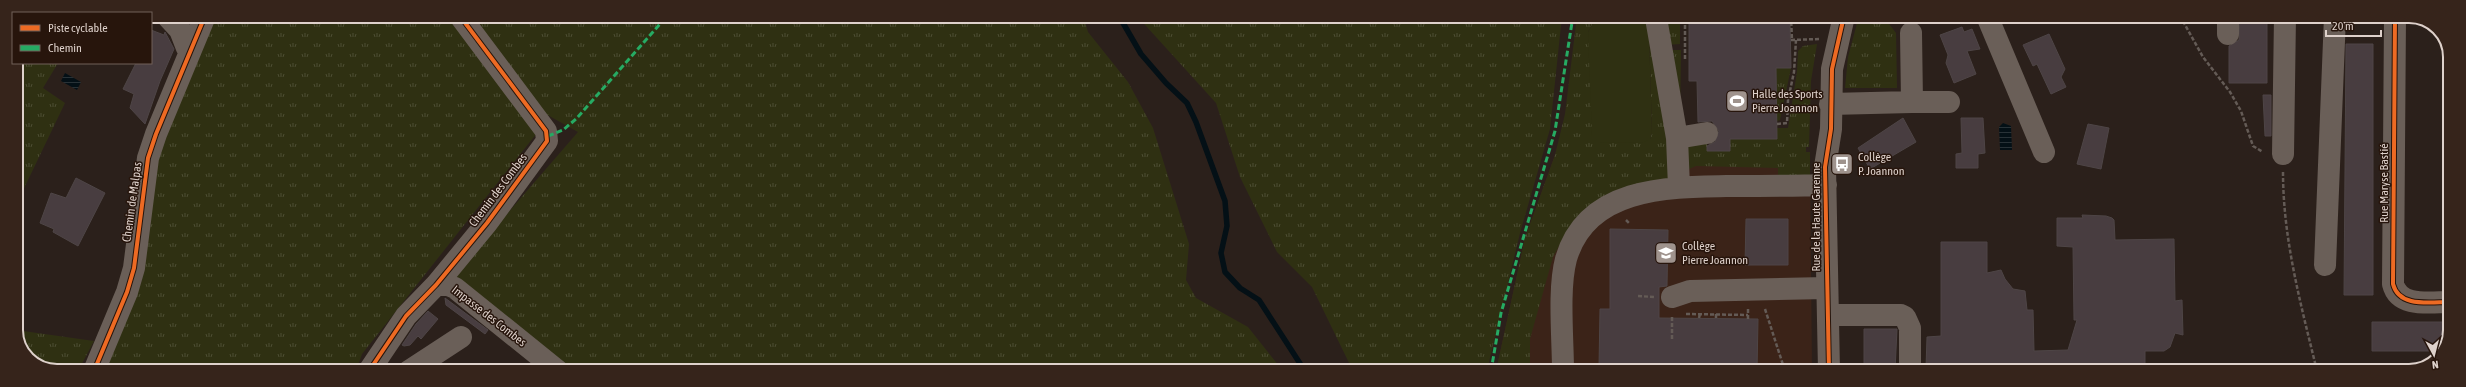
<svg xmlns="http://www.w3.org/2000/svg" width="2466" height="387" font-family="'Asap Condensed',sans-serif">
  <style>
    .built { fill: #3b2318 }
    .grass { fill: url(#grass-tufts) }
    .park { fill: #2f3012 }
    .water { fill: url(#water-rules) }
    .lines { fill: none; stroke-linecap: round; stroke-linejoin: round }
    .stream { stroke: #041016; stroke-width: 5.5 }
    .building { fill: #483d40; stroke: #4e4546 }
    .path { stroke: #645b56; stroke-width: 2.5; stroke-dasharray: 4 2; stroke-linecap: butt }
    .minor { stroke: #6a5f58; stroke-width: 22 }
    .quiet { stroke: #26ab63; stroke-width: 3; stroke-dasharray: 6 3; stroke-linecap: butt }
    .cycleway-casing { stroke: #27150c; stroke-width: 6 }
    .cycleway { stroke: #ed6a23; stroke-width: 4 }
    .labels { text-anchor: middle; stroke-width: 3; stroke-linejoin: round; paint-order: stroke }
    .poi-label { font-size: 12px; fill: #ded1cb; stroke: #27150c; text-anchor: start }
    .street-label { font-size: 12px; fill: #ded1cb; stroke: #27150c }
    .rim { fill: none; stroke: #ded1cb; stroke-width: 2 }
  </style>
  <defs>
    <pattern id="grass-tufts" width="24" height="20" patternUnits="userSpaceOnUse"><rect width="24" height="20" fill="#2f3012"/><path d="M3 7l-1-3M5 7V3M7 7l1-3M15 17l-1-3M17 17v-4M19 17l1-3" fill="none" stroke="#4d4d33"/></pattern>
    <pattern id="water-rules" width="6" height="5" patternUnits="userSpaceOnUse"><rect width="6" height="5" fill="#041016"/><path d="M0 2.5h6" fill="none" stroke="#283237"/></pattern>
  </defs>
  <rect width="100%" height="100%" fill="#2b201b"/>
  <path class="built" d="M 1555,155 L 1810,158 L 1812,371 L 1496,371 L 1525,238 Z"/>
  <path class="grass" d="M 213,16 L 448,16 L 537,133 L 362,354 L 356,371 L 100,371 L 141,283 L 160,143 Z
    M 469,16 L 1083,16 L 1088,32 L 1128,82 L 1153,128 L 1189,244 L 1186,280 L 1196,298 L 1248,327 L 1283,371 L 568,371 L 454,275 L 578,132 L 544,113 Z
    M 1137,16 L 1562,16 L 1550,129 L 1520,233 L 1489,362 L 1489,371 L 1353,371 L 1312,287 L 1277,252 L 1240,177 L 1216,103 Z
    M 1577,16 L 1597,16 L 1588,32 L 1650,139 L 1652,133 L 1649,32 L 1673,179 L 1565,235 L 1553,257 L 1530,339 L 1530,371 L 1496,371 L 1525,238 L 1555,155 L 1565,114 Z
    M 1661,16 L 1680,16 L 1680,44 L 1666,45 Z
    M 1859,16 L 1883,16 L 1896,33 L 1897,88 L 1845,88 L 1848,57 Z
    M 1817,44 L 1811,81 L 1809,147 L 1806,147 L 1806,152 L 1810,152 L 1810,178 L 1778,178 L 1778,168 L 1696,166 L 1689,169 L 1685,146 L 1707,139 L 1707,151 L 1729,151 L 1730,139 L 1777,139 L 1777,128 L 1788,128 L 1797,72 L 1798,51 L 1803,46 Z
    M 1666,50 L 1681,50 L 1680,125 Z
    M 16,63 L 58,63 L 43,88 L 65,103 L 16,205 Z
    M 1776,68 L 1791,68 L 1780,120 L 1777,121 Z
    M 16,330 L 94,341 L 78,371 C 54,371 34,371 22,347 C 19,341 16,337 16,330 Z"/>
  <path class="park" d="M 1597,16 L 1657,16 L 1649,32 L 1652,133 L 1650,139 L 1644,142 L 1600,143 L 1592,136 L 1588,32 Z"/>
  <path class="water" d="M 65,73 L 81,82 L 77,90 L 61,81 Z
    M 2003,123 L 2011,126 L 2012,150 L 2000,150 L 1999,127 Z"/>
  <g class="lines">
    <path class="stream" d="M 1119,16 L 1141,54 L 1166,83 L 1187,103 L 1196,122 L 1225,201 L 1227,226 L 1221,253 L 1225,272 L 1240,288 L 1259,300 L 1301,365 L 1307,371"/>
  </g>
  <path class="building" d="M 2240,16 L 2267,16 L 2267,83 L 2229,83 L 2229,46 L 2239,40 Z
    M 1790,20 L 1791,68 L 1776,68 L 1777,139 L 1730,139 L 1730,151 L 1707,151 L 1707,146 L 1715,142 L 1719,131 L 1712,121 L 1698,122 L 1697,81 L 1689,81 L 1689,22 Z
    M 1962,27 L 1964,32 L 1972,29 L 1980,49 L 1967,51 L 1976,74 L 1954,83 L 1946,63 L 1948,55 L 1940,35 Z
    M 151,30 L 164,35 L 165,32 L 174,49 L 160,81 L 145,124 L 130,108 L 134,94 L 123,89 L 136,63 L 151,63 Z
    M 2049,34 L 2065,69 L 2061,77 L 2066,87 L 2051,94 L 2037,64 L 2033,66 L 2023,45 Z
    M 2346,44 L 2373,44 L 2373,295 L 2344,295 Z
    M 2263,95 L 2271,95 L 2271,136 L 2265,136 Z
    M 1903,118 L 1916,142 L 1870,169 L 1858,148 Z
    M 1961,118 L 1983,118 L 1985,153 L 1978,154 L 1978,168 L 1956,168 L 1956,154 L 1962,153 Z
    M 2088,124 L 2109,128 L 2101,169 L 2077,164 Z
    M 76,178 L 105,193 L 78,246 L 53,232 L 54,229 L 40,223 L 51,193 L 66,198 Z
    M 2082,215 L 2106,216 L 2112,218 L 2114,220 L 2115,240 L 2174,239 L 2175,301 L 2182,300 L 2183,335 L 2175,333 L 2170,347 L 2164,351 L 2145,351 L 2145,371 L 2113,371 L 2113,366 L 2084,366 L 2084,371 L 1988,371 L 1988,368 L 1926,368 L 1927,337 L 1941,336 L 1941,242 L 1987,242 L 1987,273 L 2001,270 L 2005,279 L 2013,289 L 2025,291 L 2027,310 L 2033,310 L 2034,351 L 2068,350 L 2077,320 L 2074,320 L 2073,247 L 2057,246 L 2057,218 L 2083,218 Z
    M 1746,219 L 1788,219 L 1788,265 L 1745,265 Z
    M 1610,229 L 1668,230 L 1667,286 L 1659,287 L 1659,318 L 1758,319 L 1757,371 L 1680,371 L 1680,366 L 1599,367 L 1600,309 L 1610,309 Z
    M 445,298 L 488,330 L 485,334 L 446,305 Z
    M 428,311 L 438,319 L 421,339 L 418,336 L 410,345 L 404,346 L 402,345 L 416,324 Z
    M 2372,322 L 2450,322 L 2450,335 L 2441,351 L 2372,351 Z
    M 1864,329 L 1897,329 L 1895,371 L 1864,371 Z"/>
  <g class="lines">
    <path class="path" d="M 1791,16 L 1792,40
      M 2180,16 L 2203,57 L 2230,92 L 2241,111 L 2253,146 L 2263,152
      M 1791,40 L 1819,39
      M 1685,59 L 1685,16 L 1690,16
      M 1777,124 L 1787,123 L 1788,100 L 1794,72 L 1796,40
      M 2283,172 C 2283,240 2301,305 2317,371
      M 1626,220 L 1630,224
      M 1638,296 L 1654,297
      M 1765,309 L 1785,371
      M 1686,314 L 1748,315
      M 1716,314 L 1716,319
      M 1699,318 L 1700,314
      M 1748,319 L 1748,309
      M 1672,339 L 1672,315"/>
    <path class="minor" d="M 167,16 L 180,30 L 187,48 L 191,50
      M 1987,16 L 2044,152
      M 2395,16 L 2393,284 C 2399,308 2430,302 2450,302
      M 1656,18 L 1677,138 L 1679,187
      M 2228,34 L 2228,16
      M 1912,102 L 1949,102
      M 1830,104 L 1912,102 L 1911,33
      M 1677,138 L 1707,133
      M 2283,154 L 2285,16
      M 2325,265 L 2335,16
      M 436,285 L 448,285 L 455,288 L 558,371
      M 1672,297 L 1690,291 L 1826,288
      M 1830,315 L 1901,315 L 1905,317 L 1910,328 L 1910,371
      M 94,371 L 127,292 L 134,268 L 148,158 L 156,134 L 205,16
      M 369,371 L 406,316 L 436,285 L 487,223 L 547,141 L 546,131 L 460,16
      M 409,371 L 461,337
      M 1563,371 C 1563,339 1558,289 1566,259 C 1587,186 1670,187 1732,186 C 1763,186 1794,186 1826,185
      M 1829,371 L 1825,167 L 1831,129 L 1832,69 L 1844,16"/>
    <path class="quiet" d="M 548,136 L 563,130 L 576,119 L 667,16
      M 1491,371 L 1501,313 L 1555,131 L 1573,16"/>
    <g class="cycleway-casing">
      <path id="cycleway" d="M 2395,16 L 2393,284 C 2399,308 2430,302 2450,302
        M 94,371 L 127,292 L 134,268 L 148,158 L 156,134 L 205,16
        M 369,371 L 406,316 L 436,285 L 487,223 L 547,141 L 546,131 L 460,16
        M 1829,371 L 1825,167 L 1831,129 L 1832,69 L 1844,16"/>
    </g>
    <use href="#cycleway" class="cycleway"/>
  </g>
  <defs>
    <g id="stadium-square" transform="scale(1.15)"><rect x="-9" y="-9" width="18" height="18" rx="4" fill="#9f938d" stroke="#27150c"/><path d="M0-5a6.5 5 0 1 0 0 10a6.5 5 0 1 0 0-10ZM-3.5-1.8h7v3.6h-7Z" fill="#fff"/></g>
    <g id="bus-square" transform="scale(1.15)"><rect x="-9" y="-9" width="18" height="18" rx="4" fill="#9f938d" stroke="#27150c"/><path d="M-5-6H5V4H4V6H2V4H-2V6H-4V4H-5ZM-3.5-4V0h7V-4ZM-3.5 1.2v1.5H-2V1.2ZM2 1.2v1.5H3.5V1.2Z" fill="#fff"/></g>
    <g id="school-square" transform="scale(1.15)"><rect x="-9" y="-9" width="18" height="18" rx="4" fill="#9f938d" stroke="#27150c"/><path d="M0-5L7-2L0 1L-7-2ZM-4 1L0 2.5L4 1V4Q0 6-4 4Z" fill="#fff"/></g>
  </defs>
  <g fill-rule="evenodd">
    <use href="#stadium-square" x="1737" y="101"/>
    <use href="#bus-square" x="1842" y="164"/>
    <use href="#school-square" x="1666" y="253"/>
  </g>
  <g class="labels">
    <g class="poi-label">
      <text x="1752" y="98">Halle des Sports<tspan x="1752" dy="14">Pierre Joannon</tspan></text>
      <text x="1858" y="161">Collège<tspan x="1858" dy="14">P. Joannon</tspan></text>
      <text x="1682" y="250">Collège<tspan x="1682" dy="14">Pierre Joannon</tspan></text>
    </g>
    <g class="street-label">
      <text transform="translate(2384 183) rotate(-90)" y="4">Rue Maryse Bastié</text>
      <text transform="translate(498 190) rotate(-53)" y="4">Chemin des Combes</text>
      <text transform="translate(132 202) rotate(-82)" y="4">Chemin de Malpas</text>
      <text transform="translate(1816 217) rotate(-90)" y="4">Rue de la Haute Garenne</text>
      <text transform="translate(489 316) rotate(38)" y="4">Impasse des Combes</text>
    </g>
  </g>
  <path d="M0 0H2466V387H0ZM57 23H2409A34 34 0 0 1 2443 57V330A34 34 0 0 1 2409 364H57A34 34 0 0 1 23 330V57A34 34 0 0 1 57 23Z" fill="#36241b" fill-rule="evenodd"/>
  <path class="rim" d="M57 23H2409A34 34 0 0 1 2443 57V330A34 34 0 0 1 2409 364H57A34 34 0 0 1 23 330V57A34 34 0 0 1 57 23Z"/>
  <rect x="12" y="12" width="140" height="52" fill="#27150c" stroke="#706058"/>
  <rect x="20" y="25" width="20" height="6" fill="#ed6a23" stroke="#706058"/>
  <text x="48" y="32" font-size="12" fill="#ded1cb">Piste cyclable</text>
  <rect x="20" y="45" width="20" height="6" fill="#26ab63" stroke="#706058"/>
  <text x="48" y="52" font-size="12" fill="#ded1cb">Chemin</text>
  <g transform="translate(2434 355) rotate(173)" stroke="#27150c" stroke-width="3" paint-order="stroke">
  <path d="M0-3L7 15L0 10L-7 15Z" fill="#ded1cb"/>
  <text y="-6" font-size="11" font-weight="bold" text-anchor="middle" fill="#ded1cb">N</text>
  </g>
  <path d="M2326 30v6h55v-6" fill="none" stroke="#ded1cb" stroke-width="2"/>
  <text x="2332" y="30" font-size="12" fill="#ded1cb" stroke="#27150c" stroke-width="3" paint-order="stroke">20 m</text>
</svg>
